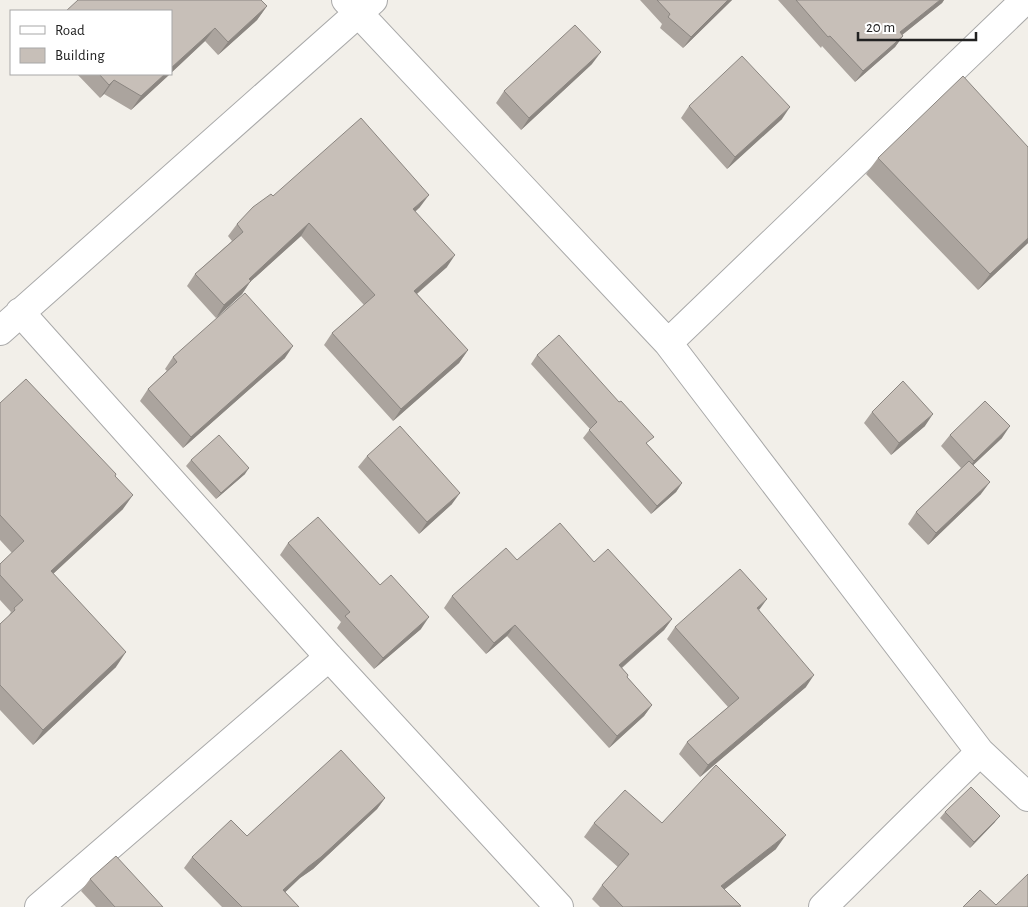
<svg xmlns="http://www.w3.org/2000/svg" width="1028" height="907" font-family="'Alegreya Sans',sans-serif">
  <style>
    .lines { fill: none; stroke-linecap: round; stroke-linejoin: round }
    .minor-casing { stroke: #a9a9a9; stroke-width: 30 }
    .minor { stroke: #fff; stroke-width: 28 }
    .wall { fill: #aba49e }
    .shaded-wall { fill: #8b8681 }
    .building { fill: #c7bfb8; stroke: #8b8681 }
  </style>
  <rect width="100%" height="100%" fill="#f2efe9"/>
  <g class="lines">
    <g class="minor-casing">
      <path id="minor" d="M 346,0 L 668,343 L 980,752 L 1028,797
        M 20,312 L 329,657 L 559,907
        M 0,331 L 373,0
        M 668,343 L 1025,0
        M 39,907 L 329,657
        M 823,907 L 980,752"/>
    </g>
    <use href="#minor" class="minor"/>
  </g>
  <path class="wall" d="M 640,0 L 732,0 L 683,48 L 660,28 L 662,24 Z
    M 778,0 L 944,0 L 942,3 L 902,35 L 903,36 L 895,47 L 855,82 L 822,46 L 821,48 Z
    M 267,6 L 257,20 L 218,55 L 205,41 L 171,73 L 171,11 Z
    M 592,64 L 521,130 L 496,103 L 504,91 Z
    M 77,74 L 170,74 L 131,110 L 104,94 L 100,98 Z
    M 689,106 L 782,119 L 727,169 L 681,118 Z
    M 878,158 L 1028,243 L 978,290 L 866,174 Z
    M 273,196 L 420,207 L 415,212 L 447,267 L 417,294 L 468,350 L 459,363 L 393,421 L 324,345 L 332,333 L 364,305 L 301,236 L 250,282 L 242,294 L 216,318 L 187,286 L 195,274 L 232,241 L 228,236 L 237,224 Z
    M 537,355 L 619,402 L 648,445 L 682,483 L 676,492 L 651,514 L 583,438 L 590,429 L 531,364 Z
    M 173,357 L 285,358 L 183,448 L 140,401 L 148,389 L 167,371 L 165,369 Z
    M 0,403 L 116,474 L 115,476 L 123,509 L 53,574 L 116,667 L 33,745 L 0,710 L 0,624 L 8,617 L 11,612 L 0,600 L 0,564 L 12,553 L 0,540 Z
    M 872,412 L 925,426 L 891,455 L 864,423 Z
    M 950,435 L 1002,438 L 973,465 L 981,494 L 928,545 L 908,524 L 916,512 L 961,468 L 941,446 Z
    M 367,456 L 452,504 L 419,534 L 358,467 Z
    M 191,460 L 245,474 L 216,499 L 186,466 Z
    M 288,543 L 380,585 L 421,629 L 374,669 L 337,628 L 341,622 L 280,555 Z
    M 517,560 L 594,562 L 672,619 L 664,630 L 622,668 L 628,675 L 627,677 L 652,705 L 644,716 L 609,748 L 507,636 L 486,654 L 444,608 L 452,596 Z
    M 759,610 L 806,687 L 700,777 L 679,754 L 687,742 L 728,707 L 667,639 L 675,627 Z
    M 385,798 L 377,809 L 313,869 L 300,878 L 285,892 L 299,907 L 222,907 L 184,868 L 192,857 L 247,836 Z
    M 945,812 L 995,822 L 970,848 L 940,818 Z
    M 594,823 L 662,823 L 776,849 L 724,889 L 741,907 L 600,907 L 592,899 L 602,885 L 618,867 L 584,837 Z
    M 90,879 L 163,907 L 96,907 L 81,891 Z"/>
  <path class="shaded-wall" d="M 728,0 L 732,0 L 683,48 L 691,37 Z
    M 940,0 L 944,0 L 942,3 L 892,43 L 900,32 Z
    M 267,6 L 257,20 L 218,55 L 228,42 Z
    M 215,28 L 205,41 L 171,73 L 171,68 Z
    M 903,36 L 895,47 L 855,82 L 863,71 Z
    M 601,52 L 592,64 L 521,130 L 529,118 Z
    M 165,74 L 170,74 L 131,110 L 141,96 Z
    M 114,80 L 104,94 L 100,98 L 109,85 Z
    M 790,107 L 782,119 L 727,169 L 735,157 Z
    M 429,195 L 420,207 L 404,221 L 413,209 Z
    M 309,223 L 301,236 L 250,282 L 242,294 L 216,318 L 224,305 L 249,279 Z
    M 1028,238 L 1028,243 L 978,290 L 990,274 Z
    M 455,255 L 447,267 L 406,303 L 414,291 Z
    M 293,346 L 285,358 L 183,448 L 191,437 Z
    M 468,350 L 459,363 L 393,421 L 401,409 Z
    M 933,414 L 925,426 L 891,455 L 899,443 Z
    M 1010,426 L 1002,438 L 966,472 L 974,461 Z
    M 249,468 L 245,474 L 216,499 L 221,493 Z
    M 990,482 L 981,494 L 928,545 L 936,533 Z
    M 682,483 L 676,492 L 651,514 L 657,506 Z
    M 460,493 L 452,504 L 419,534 L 427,522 Z
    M 133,495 L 123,509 L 41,585 L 51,571 Z
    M 767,599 L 759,610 L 757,608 Z
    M 429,617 L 421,629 L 374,669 L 383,658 Z
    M 672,619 L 664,630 L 611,677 L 619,665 Z
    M 515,625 L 507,636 L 486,654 L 494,643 Z
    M 126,652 L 116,667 L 33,745 L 43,730 Z
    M 814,675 L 806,687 L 700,777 L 708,765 Z
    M 652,705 L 644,716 L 609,748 L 617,736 Z
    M 385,798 L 377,809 L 313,869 L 300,878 L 275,902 L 283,890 L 308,867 Z
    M 1000,816 L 995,822 L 970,848 L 974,842 Z
    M 786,835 L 776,849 L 711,900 L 721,886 Z"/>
  <path class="building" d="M 78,0 L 261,0 L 267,6 L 228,42 L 215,28 L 171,68 L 171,11 L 66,11 Z
    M 657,0 L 728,0 L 691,37 L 668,17 L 670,14 Z
    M 796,0 L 940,0 L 900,32 L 903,36 L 863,71 L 830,36 L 828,37 Z
    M 575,25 L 601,52 L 529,118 L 504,91 Z
    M 742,56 L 790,107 L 735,157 L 689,106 Z
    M 99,74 L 165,74 L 141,96 L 114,80 L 109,85 Z
    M 963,76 L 1028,147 L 1028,238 L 990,274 L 878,158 Z
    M 361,118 L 429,195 L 413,209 L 455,255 L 414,291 L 468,350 L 401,409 L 332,333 L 375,295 L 309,223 L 249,279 L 251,281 L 224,305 L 195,274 L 243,232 L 237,224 L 253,207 L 271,194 L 273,196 Z
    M 245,293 L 293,346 L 191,437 L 148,389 L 177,362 L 173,357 Z
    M 559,335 L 619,402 L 621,401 L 654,437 L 646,443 L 682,483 L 657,506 L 589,430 L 597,422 L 537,355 Z
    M 26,379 L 116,474 L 115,476 L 133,495 L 51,571 L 126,652 L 43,730 L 0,685 L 0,624 L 15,610 L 14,608 L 23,600 L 0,575 L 0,564 L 24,541 L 0,515 L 0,403 Z
    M 903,381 L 933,414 L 899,443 L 872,412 Z
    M 985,401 L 1010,426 L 974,461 L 950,435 Z
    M 400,426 L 460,493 L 427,522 L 367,456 Z
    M 219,435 L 249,468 L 221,493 L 191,460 Z
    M 969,461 L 990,482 L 936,533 L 916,512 Z
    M 318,517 L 380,585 L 391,575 L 429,617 L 383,658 L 345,616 L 350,612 L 288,543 Z
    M 560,523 L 594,562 L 608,549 L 672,619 L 619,665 L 628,675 L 627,677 L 652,705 L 617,736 L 515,625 L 494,643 L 452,596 L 506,548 L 517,560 Z
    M 740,569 L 767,599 L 757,608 L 814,675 L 708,765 L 687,742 L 739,698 L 675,627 Z
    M 341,750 L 385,798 L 321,857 L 308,867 L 283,890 L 299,907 L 242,907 L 192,857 L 231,820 L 247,836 Z
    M 716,765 L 786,835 L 721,886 L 741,906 L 623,907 L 602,885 L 629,854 L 594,823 L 625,790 L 662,823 Z
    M 971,787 L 1000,816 L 974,842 L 945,812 Z
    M 116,856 L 163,907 L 115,907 L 90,879 Z
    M 1028,874 L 1028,907 L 963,907 L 980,890 L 996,905 Z"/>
  <rect x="10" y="10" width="162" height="65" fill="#ffffff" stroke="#a7a7a7"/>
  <rect x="20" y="26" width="25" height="8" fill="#ffffff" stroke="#a7a7a7"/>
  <text x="55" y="35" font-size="15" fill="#222222">Road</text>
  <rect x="20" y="48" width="25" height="15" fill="#c7bfb8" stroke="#a7a7a7"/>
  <text x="55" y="60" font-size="15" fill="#222222">Building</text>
  <path d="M858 32v8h118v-8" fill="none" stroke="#222222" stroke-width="2.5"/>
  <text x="866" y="32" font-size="15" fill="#222222" stroke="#ffffff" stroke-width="4" paint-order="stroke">20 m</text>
</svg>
